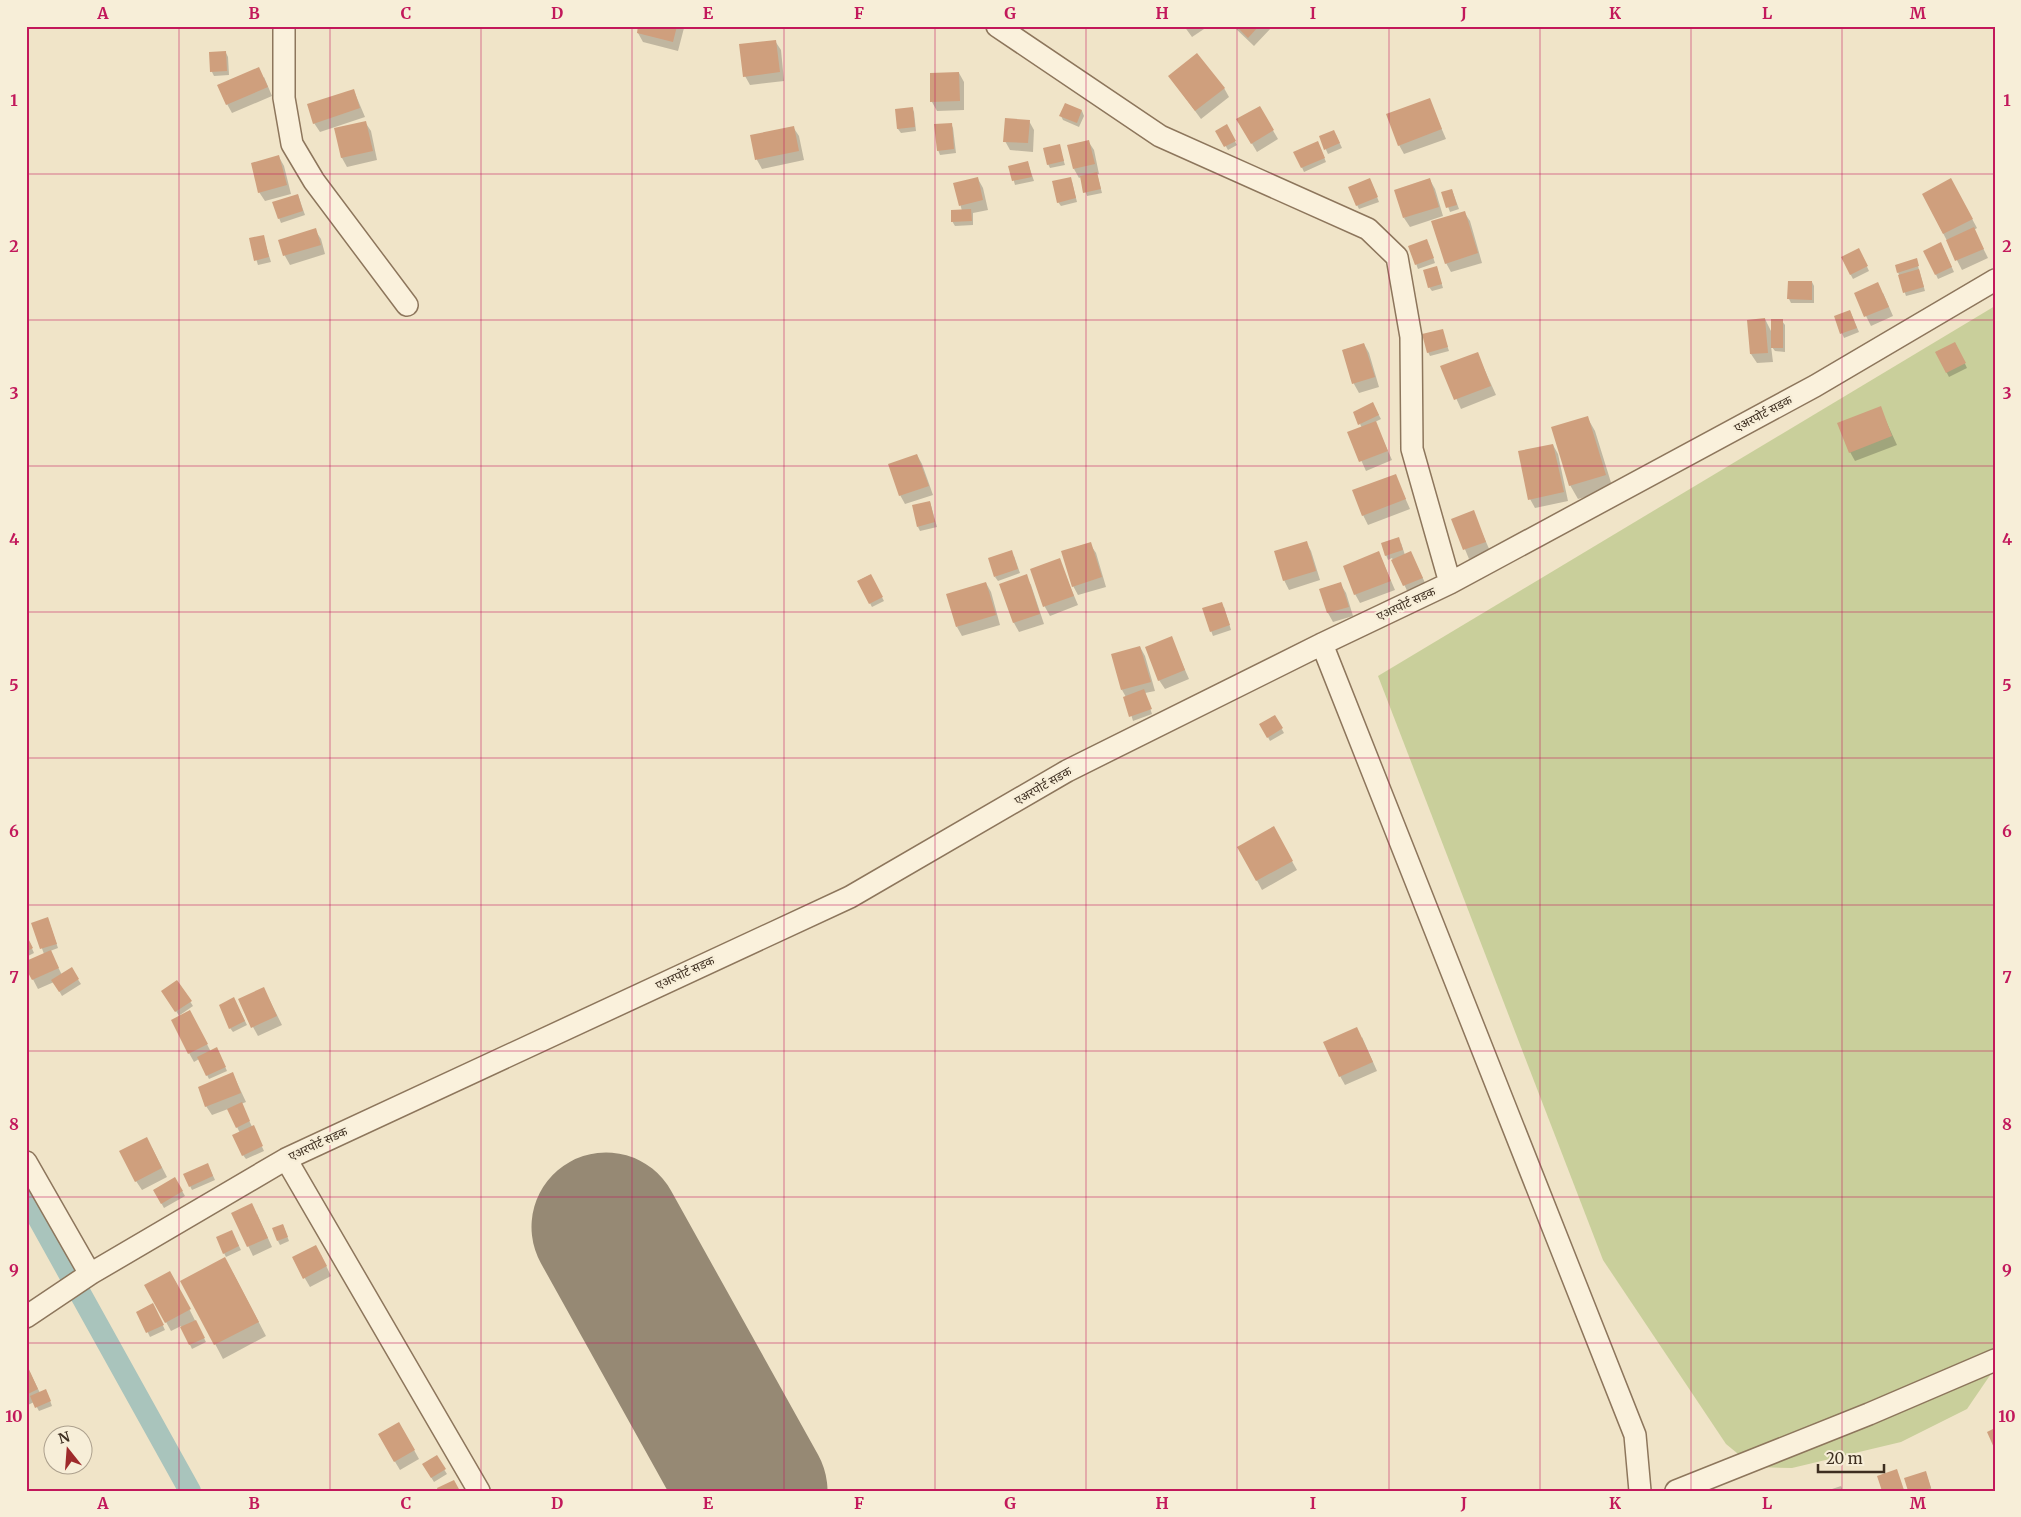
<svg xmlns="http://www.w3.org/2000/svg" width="2021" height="1517" font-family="Merriweather,'Noto Sans Devanagari',serif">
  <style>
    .green { fill: #c9cf9b }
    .shadow { fill: #0003 }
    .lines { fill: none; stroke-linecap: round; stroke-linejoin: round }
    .canal { stroke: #a9c4bc; stroke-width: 22 }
    .runway { stroke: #968974; stroke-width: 149 }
    .building { fill: #cf9f7d }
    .minor-casing { stroke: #8d765c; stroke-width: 24 }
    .minor { stroke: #faf1dc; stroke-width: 21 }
    .grid { fill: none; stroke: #c2185b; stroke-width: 1; stroke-opacity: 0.55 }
    .labels { text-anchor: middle; stroke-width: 4.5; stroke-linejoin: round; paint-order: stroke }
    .street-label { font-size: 12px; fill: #3d2e20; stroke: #f7eed8 }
    .neatline { fill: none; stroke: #c2185b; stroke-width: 2 }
    .grid-label { font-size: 16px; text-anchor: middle; font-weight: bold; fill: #c2185b }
  </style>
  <rect width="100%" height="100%" fill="#f0e4c8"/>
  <path class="green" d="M 1995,306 L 1995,1368 L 1967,1409 L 1901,1442 L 1792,1468 L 1754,1467 L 1726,1444 L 1603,1260 L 1378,676 Z"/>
  <path class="shadow" d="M 640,26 L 683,26 L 684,28 L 678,51 L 643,42 L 638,33 Z
    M 1184,26 L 1207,26 L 1207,27 L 1192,37 Z
    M 1233,26 L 1273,26 L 1254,46 Z
    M 775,41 L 781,50 L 784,81 L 750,85 L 745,76 Z
    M 226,53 L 228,57 L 229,75 L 214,76 L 212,72 L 211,54 Z
    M 959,73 L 964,82 L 964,110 L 937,111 L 932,102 Z
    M 264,77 L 272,96 L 232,113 L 227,104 Z
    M 1170,77 L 1224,88 L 1229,97 L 1201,119 Z
    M 354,91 L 365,117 L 320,132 L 314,123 Z
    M 1429,99 L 1446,139 L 1404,154 L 1399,145 Z
    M 1066,104 L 1082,111 L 1084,116 L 1079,127 L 1063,120 L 1061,116 Z
    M 1259,107 L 1278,139 L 1257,152 L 1238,120 Z
    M 912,108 L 914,112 L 916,131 L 901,133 L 898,129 L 896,110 Z
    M 1029,121 L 1034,130 L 1033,152 L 1010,150 L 1005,141 Z
    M 365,122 L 371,131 L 377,160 L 347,167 L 342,158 L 335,129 Z
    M 951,124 L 953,128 L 956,153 L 940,155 L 938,150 Z
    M 1226,126 L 1237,145 L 1228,150 L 1217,131 Z
    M 793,127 L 799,136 L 804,160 L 762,169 L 757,160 L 752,136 Z
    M 1336,135 L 1342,148 L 1328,154 L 1320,137 Z
    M 1088,141 L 1094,150 L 1099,174 L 1097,174 L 1102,193 L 1087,196 L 1081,177 L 1079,178 L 1074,169 Z
    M 1059,146 L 1065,165 L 1050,168 L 1048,164 Z
    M 1320,147 L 1326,162 L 1304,172 L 1295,152 Z
    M 279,157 L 284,166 L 291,194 L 265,201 L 259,192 Z
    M 1028,163 L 1034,181 L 1015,185 L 1010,167 Z
    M 978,179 L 983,188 L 988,210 L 973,213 L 973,225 L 955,226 L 952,221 L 962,211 L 955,184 Z
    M 1430,180 L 1435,189 L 1443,216 L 1410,227 L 1404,218 Z
    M 1072,182 L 1077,202 L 1061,206 L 1058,202 Z
    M 1372,184 L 1379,202 L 1359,209 L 1357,205 Z
    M 1956,189 L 1977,228 L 1974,230 L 1988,258 L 1962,270 L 1923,194 Z
    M 1452,190 L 1459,209 L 1450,212 L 1443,193 Z
    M 298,195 L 305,215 L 281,223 L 279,218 Z
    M 1464,212 L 1470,221 L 1482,263 L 1451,272 L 1446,263 Z
    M 315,230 L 321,239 L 325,254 L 290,265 L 285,256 L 280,240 Z
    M 263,236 L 271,262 L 258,265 L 250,239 Z
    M 1429,245 L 1435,263 L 1418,269 L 1410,247 Z
    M 1943,248 L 1954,272 L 1938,279 L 1925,251 Z
    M 1861,254 L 1869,271 L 1853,279 L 1842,258 Z
    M 1916,259 L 1925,291 L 1906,296 L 1896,266 Z
    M 1437,268 L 1443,288 L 1432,291 L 1429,287 Z
    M 1812,282 L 1814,286 L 1814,303 L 1791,303 L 1789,299 Z
    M 1883,293 L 1893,316 L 1871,326 L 1855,294 Z
    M 1850,311 L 1859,332 L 1844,338 L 1835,317 Z
    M 1765,319 L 1772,333 L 1782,321 L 1785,325 L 1785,352 L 1775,351 L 1771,346 L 1773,362 L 1757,363 L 1751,354 L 1749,321 Z
    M 1442,330 L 1449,351 L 1430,356 L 1428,352 Z
    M 1955,343 L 1967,368 L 1949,377 L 1936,352 Z
    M 1364,344 L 1369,353 L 1379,387 L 1359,393 L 1354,384 L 1343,350 Z
    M 1477,353 L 1496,395 L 1461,409 L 1442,367 Z
    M 1375,408 L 1381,419 L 1375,422 L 1392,460 L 1366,471 L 1349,433 L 1362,428 L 1360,424 Z
    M 1880,408 L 1897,445 L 1855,461 L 1850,452 Z
    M 1587,417 L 1595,431 L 1613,489 L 1578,499 L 1570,485 Z
    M 1553,445 L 1558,454 L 1568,501 L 1535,508 L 1530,499 Z
    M 917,455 L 922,464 L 933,495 L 905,504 L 900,495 Z
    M 1395,475 L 1410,509 L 1368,525 L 1363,515 Z
    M 930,502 L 937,527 L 920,531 L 918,527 Z
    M 1473,512 L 1490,551 L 1469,559 L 1453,520 Z
    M 1306,542 L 1311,551 L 1320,580 L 1289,590 L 1284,580 Z
    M 1401,543 L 1405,555 L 1411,553 L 1427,587 L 1409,595 L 1392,558 L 1388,560 L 1386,555 Z
    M 1090,544 L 1096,553 L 1106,587 L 1078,595 L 1072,584 Z
    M 1379,553 L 1395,590 L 1360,603 L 1355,594 Z
    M 1014,556 L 1020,573 L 998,581 L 995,577 Z
    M 1059,560 L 1078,605 L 1050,616 L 1045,607 L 1031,570 Z
    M 870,575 L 884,601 L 872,607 L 858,581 Z
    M 1026,576 L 1031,585 L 1044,624 L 1019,632 L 1014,623 L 1001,584 Z
    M 986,583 L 991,592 L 1000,625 L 962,636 L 957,627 Z
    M 1340,583 L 1346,593 L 1353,616 L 1333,622 L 1328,613 L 1321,589 Z
    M 1224,607 L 1231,630 L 1213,636 L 1203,609 Z
    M 1171,638 L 1189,679 L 1165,689 L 1159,680 Z
    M 1140,647 L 1145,656 L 1155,691 L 1145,693 L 1152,714 L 1133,721 L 1126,697 L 1122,690 Z
    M 1275,717 L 1284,733 L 1270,741 L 1261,724 Z
    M 1273,828 L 1297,870 L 1262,890 L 1239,847 Z
    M 48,919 L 58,948 L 50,951 L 62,975 L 71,969 L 81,984 L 62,996 L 54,982 L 38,989 L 26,966 L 44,954 L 33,924 Z
    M 26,935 L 34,953 L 26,957 Z
    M 177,981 L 193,1006 L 180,1015 L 195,1021 L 211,1052 L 219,1053 L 227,1071 L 209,1079 L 199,1059 L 194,1062 L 189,1053 L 180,1017 L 165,995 Z
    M 268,997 L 282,1025 L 258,1036 L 253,1027 Z
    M 236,1003 L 247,1025 L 233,1032 L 230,1028 Z
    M 1362,1037 L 1377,1071 L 1345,1085 L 1340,1076 Z
    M 233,1074 L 246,1102 L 241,1104 L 264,1151 L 246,1159 L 243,1155 L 240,1133 L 228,1109 L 212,1115 L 206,1106 Z
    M 152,1148 L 167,1177 L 142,1190 L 136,1181 Z
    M 210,1169 L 215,1180 L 192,1190 L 190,1186 Z
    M 175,1179 L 185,1196 L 164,1208 L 154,1190 Z
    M 233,1214 L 257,1214 L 272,1247 L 253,1256 Z
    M 283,1225 L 289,1241 L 280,1245 L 278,1241 Z
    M 234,1236 L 241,1250 L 226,1257 L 224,1253 Z
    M 321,1255 L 331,1276 L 310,1287 L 293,1258 Z
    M 233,1273 L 266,1336 L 223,1359 L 182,1281 Z
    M 175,1281 L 206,1342 L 192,1349 L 181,1326 L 171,1331 L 166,1322 Z
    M 155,1309 L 165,1330 L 150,1337 L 138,1312 Z
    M 26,1364 L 40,1393 L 48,1395 L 52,1406 L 39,1411 L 34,1402 L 26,1406 Z
    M 399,1423 L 419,1459 L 400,1470 L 379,1435 Z
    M 436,1457 L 447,1474 L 434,1482 L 423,1464 Z
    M 1927,1476 L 1932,1491 L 1909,1491 Z
    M 1841,1486 L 1843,1491 L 1826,1491 Z"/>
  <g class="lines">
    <path class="canal" d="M 26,1196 L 190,1491"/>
    <path class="runway" d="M 606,1227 L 753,1491"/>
  </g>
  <path class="building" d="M 638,26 L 677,26 L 673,42 L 637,33 Z
    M 1236,26 L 1259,26 L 1248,38 Z
    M 776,40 L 780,72 L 743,77 L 739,44 Z
    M 226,51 L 227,71 L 210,72 L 209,52 Z
    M 1197,53 L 1225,88 L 1195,111 L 1168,76 Z
    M 259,67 L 268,87 L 226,105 L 217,85 Z
    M 959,72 L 960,101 L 930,102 L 930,73 Z
    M 354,89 L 360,108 L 313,124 L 307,104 Z
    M 1430,98 L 1442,129 L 1398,146 L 1386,114 Z
    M 1065,103 L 1082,110 L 1077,123 L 1059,116 Z
    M 1260,106 L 1274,130 L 1251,144 L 1236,119 Z
    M 913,107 L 915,127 L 897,129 L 895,109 Z
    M 1005,118 L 1030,120 L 1028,143 L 1003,142 Z
    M 366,121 L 373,151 L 341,158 L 334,128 Z
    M 952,123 L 954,149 L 937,151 L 934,124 Z
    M 1227,124 L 1236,141 L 1224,147 L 1215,131 Z
    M 794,126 L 799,151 L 755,160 L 750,135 Z
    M 1334,130 L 1340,143 L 1324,150 L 1319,136 Z
    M 1089,140 L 1095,164 L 1073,169 L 1067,145 Z
    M 1318,141 L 1325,158 L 1301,168 L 1293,152 Z
    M 1060,144 L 1064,161 L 1047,165 L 1043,148 Z
    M 279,155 L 287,185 L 258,193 L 251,163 Z
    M 1028,161 L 1032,177 L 1012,181 L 1008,166 Z
    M 1097,172 L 1101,189 L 1083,193 L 1080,176 Z
    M 978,177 L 983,200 L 959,206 L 953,183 Z
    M 1071,177 L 1076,198 L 1057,203 L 1052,181 Z
    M 1370,178 L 1378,197 L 1356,206 L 1348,187 Z
    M 1430,178 L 1439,207 L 1403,218 L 1394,190 Z
    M 1951,178 L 1973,219 L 1943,234 L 1922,194 Z
    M 1452,189 L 1457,205 L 1446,208 L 1441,192 Z
    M 298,194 L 303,211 L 278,219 L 272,202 Z
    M 971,209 L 972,221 L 951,222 L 951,210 Z
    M 1465,211 L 1478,253 L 1445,264 L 1431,221 Z
    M 1974,227 L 1984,249 L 1955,261 L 1946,240 Z
    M 316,228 L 321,245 L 283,256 L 278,240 Z
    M 264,235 L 269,257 L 254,261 L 249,238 Z
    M 1427,239 L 1434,258 L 1415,265 L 1408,246 Z
    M 1941,242 L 1952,267 L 1935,275 L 1923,251 Z
    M 1859,248 L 1868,266 L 1850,275 L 1841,257 Z
    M 1917,258 L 1919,266 L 1897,273 L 1895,265 Z
    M 1437,266 L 1442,284 L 1428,288 L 1423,270 Z
    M 1919,269 L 1924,287 L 1903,293 L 1898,275 Z
    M 1788,281 L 1812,281 L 1812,300 L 1787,299 Z
    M 1878,282 L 1889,307 L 1864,317 L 1854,293 Z
    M 1850,310 L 1857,328 L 1840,334 L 1834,316 Z
    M 1765,318 L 1768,353 L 1750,354 L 1747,320 Z
    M 1771,319 L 1783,319 L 1783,348 L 1771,348 Z
    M 1443,329 L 1448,347 L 1427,353 L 1422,334 Z
    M 1955,342 L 1966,363 L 1946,373 L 1935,352 Z
    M 1364,343 L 1375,377 L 1352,384 L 1342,350 Z
    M 1478,352 L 1491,386 L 1454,400 L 1440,366 Z
    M 1373,402 L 1379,415 L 1358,425 L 1353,412 Z
    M 1881,406 L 1892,436 L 1849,453 L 1837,423 Z
    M 1588,416 L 1606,475 L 1569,486 L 1551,427 Z
    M 1376,421 L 1388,451 L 1359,462 L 1347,432 Z
    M 1553,444 L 1564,492 L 1528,500 L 1518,451 Z
    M 917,454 L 929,486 L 899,496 L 888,464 Z
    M 1396,474 L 1406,499 L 1362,516 L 1352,490 Z
    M 930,501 L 935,522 L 917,527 L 912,505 Z
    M 1474,510 L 1486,542 L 1463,550 L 1451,519 Z
    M 1399,537 L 1403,550 L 1385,556 L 1381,543 Z
    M 1307,541 L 1316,571 L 1283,581 L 1274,551 Z
    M 1091,542 L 1102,577 L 1072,587 L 1061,551 Z
    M 1012,550 L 1018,569 L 994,577 L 988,558 Z
    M 1379,551 L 1391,581 L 1354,595 L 1343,566 Z
    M 1411,551 L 1423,578 L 1403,586 L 1391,560 Z
    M 1060,558 L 1074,596 L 1043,607 L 1030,569 Z
    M 871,574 L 883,597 L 869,604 L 857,581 Z
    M 1027,574 L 1040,614 L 1013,623 L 999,584 Z
    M 986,582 L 996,615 L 956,627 L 946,594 Z
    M 1341,582 L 1349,607 L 1327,613 L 1319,589 Z
    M 1222,602 L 1230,625 L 1210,632 L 1202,608 Z
    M 1172,636 L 1185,670 L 1158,681 L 1145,647 Z
    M 1140,646 L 1151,682 L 1121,690 L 1111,654 Z
    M 1144,689 L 1152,709 L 1129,717 L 1123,697 Z
    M 1275,715 L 1283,728 L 1267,738 L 1259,724 Z
    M 1274,826 L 1293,861 L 1256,881 L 1237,847 Z
    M 48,917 L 57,944 L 40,949 L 31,923 Z
    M 26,934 L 33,948 L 26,952 Z
    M 51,950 L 59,968 L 32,980 L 26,969 L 26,961 Z
    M 72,967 L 79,979 L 59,992 L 51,980 Z
    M 177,980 L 192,1001 L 175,1012 L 161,991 Z
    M 264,987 L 277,1016 L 251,1028 L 238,999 Z
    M 234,997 L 245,1021 L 229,1029 L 219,1005 Z
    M 190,1010 L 208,1044 L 188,1054 L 171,1020 Z
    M 1357,1027 L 1373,1062 L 1339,1077 L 1323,1042 Z
    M 217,1047 L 226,1067 L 206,1076 L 197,1057 Z
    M 233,1072 L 241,1093 L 205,1107 L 198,1087 Z
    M 242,1102 L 250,1121 L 236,1128 L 227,1109 Z
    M 254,1125 L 263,1146 L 242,1156 L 232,1135 Z
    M 147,1137 L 162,1168 L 135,1182 L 119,1151 Z
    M 208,1163 L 213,1176 L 189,1187 L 183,1174 Z
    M 175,1177 L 183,1191 L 161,1204 L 153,1190 Z
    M 252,1203 L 268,1238 L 247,1247 L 231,1213 Z
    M 283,1224 L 288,1237 L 277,1241 L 272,1228 Z
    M 232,1230 L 239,1246 L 223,1254 L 216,1237 Z
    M 316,1245 L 327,1266 L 303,1279 L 292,1257 Z
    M 225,1257 L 259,1322 L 214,1345 L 180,1281 Z
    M 170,1271 L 191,1309 L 165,1323 L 144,1285 Z
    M 153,1303 L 164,1325 L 146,1333 L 136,1312 Z
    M 196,1320 L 205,1338 L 189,1345 L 180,1327 Z
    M 26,1363 L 38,1389 L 26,1395 Z
    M 46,1389 L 51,1401 L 35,1408 L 30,1396 Z
    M 399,1422 L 415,1450 L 394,1462 L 378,1434 Z
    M 1995,1428 L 1995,1450 L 1987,1432 Z
    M 437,1455 L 446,1469 L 431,1478 L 422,1464 Z
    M 1897,1469 L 1904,1490 L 1882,1491 L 1877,1476 Z
    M 1926,1471 L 1931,1488 L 1921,1491 L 1908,1491 L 1904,1478 Z
    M 454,1480 L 460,1491 L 438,1491 L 437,1488 Z"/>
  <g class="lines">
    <g class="minor-casing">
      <path id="minor" d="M 284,26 L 284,98 L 292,144 L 314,181 L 407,305
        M 997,26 L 1160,136 L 1368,229 L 1397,257 L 1411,337 L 1412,449 L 1450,583
        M 1322,644 L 1635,1435 L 1640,1491
        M 286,1159 L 479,1491
        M 26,1162 L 90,1274
        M 26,1317 L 90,1274 L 286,1159 L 850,897 L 1067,771 L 1322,644 L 1450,583 L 1815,386 L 1995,280
        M 1676,1491 L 1869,1414 L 1995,1360"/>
    </g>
    <use href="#minor" class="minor"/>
  </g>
  <path class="grid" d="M 179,26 L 179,1491M 330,26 L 330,1491M 481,26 L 481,1491M 632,26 L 632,1491M 784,26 L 784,1491M 935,26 L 935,1491M 1086,26 L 1086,1491M 1237,26 L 1237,1491M 1389,26 L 1389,1491M 1540,26 L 1540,1491M 1691,26 L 1691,1491M 1842,26 L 1842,1491M 26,174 L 1995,174M 26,320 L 1995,320M 26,466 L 1995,466M 26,612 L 1995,612M 26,758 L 1995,758M 26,905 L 1995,905M 26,1051 L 1995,1051M 26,1197 L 1995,1197M 26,1343 L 1995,1343"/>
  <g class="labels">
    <g class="street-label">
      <text transform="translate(1763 414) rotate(-28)" y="4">एअरपोर्ट सडक</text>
      <text transform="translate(1406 604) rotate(-25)" y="4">एअरपोर्ट सडक</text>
      <text transform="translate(1043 786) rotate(-30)" y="4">एअरपोर्ट सडक</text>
      <text transform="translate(685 973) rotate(-25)" y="4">एअरपोर्ट सडक</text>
      <text transform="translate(318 1144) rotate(-25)" y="4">एअरपोर्ट सडक</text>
    </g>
  </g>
  <rect width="2021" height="1517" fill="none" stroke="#f7eed8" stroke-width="55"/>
  <g transform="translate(68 1450) rotate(343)"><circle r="24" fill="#f7eed8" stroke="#ada18e"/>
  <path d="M0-4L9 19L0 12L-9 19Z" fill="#9e2a2b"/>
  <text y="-8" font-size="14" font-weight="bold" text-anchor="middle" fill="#3d2e20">N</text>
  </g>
  <path d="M1818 1464v8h66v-8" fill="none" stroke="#3d2e20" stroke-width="2.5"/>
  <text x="1826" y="1464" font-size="15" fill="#3d2e20" stroke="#f7eed8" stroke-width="4" paint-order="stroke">20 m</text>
  <rect x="28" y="28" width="1966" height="1462" class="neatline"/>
  <g class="grid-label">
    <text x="103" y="19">A</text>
    <text x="254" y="19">B</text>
    <text x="406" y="19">C</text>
    <text x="557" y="19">D</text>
    <text x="708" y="19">E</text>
    <text x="859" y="19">F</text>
    <text x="1010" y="19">G</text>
    <text x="1162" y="19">H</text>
    <text x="1313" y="19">I</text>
    <text x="1464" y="19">J</text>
    <text x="1615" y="19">K</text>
    <text x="1767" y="19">L</text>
    <text x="1918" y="19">M</text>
    <text x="14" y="106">1</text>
    <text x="2007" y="106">1</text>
    <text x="14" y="252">2</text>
    <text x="2007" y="252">2</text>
    <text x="14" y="399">3</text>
    <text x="2007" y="399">3</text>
    <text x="14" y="545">4</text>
    <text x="2007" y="545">4</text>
    <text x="14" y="691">5</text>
    <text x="2007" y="691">5</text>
    <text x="14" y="837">6</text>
    <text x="2007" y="837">6</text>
    <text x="14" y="983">7</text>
    <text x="2007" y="983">7</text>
    <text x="14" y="1130">8</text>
    <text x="2007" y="1130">8</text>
    <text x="14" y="1276">9</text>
    <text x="2007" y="1276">9</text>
    <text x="14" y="1422">10</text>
    <text x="2007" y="1422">10</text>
    <text x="103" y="1509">A</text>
    <text x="254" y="1509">B</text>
    <text x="406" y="1509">C</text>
    <text x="557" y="1509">D</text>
    <text x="708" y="1509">E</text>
    <text x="859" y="1509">F</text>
    <text x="1010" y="1509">G</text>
    <text x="1162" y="1509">H</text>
    <text x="1313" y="1509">I</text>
    <text x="1464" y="1509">J</text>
    <text x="1615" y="1509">K</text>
    <text x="1767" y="1509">L</text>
    <text x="1918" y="1509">M</text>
  </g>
</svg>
